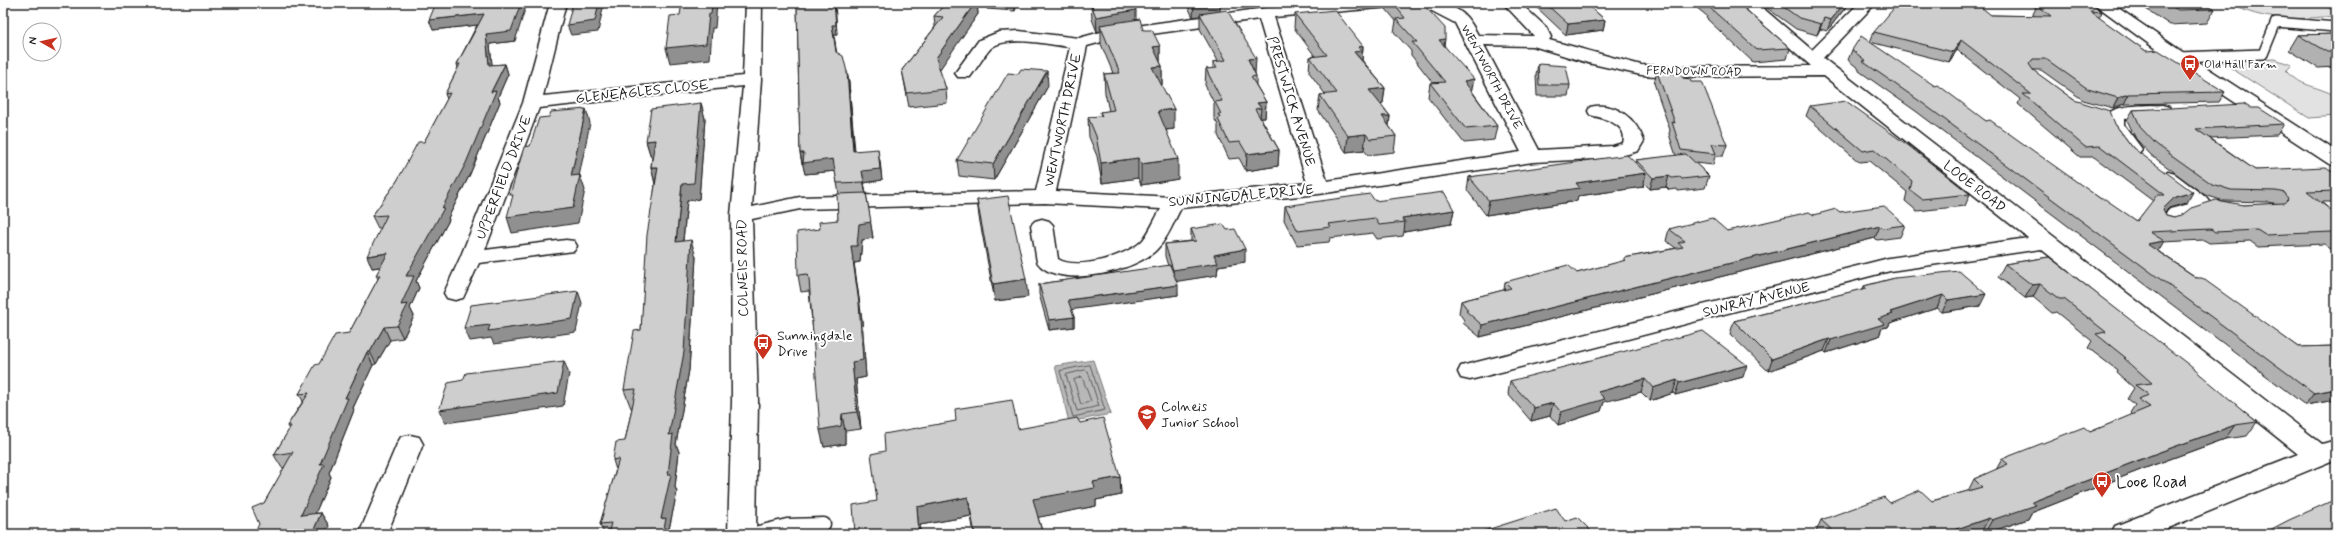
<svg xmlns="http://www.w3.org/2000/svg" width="2339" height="537" font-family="Mynerve,sans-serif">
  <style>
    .green { fill: #e2e2e2; stroke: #7f7f7f }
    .water { fill: #b8b8b8; stroke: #7a7a7a }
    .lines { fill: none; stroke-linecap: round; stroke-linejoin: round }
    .shore { stroke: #5a5a5a; stroke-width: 1 }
    .lane-far1-casing { stroke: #1c1c1c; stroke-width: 12 }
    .lane-casing { stroke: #1c1c1c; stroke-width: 15 }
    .street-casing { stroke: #1c1c1c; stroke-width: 3 }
    .secondary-casing { stroke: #1c1c1c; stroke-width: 3 }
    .lane-far1 { stroke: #fff; stroke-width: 9 }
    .lane { stroke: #fff; stroke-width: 12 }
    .street { fill: #fff; fill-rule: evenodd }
    .secondary { fill: #fff; fill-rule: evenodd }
    .wall { fill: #b1b1b1; stroke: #1c1c1c }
    .shaded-wall { fill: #909090; stroke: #1c1c1c }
    .building { fill: #cecece; stroke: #1c1c1c }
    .labels { text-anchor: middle; stroke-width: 4; stroke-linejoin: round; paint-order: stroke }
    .far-poi-label { font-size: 12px; fill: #1c1c1c; stroke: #fff; text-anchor: start }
    .far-street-label { font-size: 12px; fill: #1c1c1c; stroke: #fff }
    .street-label { font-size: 14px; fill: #1c1c1c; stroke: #fff }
    .poi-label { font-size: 14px; fill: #1c1c1c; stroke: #fff; text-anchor: start }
    .near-poi-label { font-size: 17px; fill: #1c1c1c; stroke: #fff; text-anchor: start }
  </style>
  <rect width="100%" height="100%" fill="#fff"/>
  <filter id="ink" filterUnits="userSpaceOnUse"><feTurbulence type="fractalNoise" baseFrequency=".025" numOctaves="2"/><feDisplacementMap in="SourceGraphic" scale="8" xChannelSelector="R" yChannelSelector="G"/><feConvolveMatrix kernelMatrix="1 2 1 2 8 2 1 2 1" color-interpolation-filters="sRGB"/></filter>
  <g filter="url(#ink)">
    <path class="green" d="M 2230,3 L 2319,3 L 2336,12 L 2336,16 C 2299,19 2263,23 2230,3 Z
      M 2275,59 L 2292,65 L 2286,71 C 2297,85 2320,87 2336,96 L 2336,116 L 2309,118 L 2223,63 L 2225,61 Z"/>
    <path class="water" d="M 1093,360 L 1111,414 L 1069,422 L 1055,366 Z"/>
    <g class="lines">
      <path class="shore" d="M 1090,365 L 1105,410 L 1073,417 L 1060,371 Z
        M 1085,370 L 1088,371 L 1099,406 L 1077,411 L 1066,375 Z
        M 1082,377 L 1091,401 L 1081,405 L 1074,380 Z"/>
      <g class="lane-far1-casing">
        <path id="lane-far1" d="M 2178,57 L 2263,54 L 2276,22 L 2336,27"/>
      </g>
      <g class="lane-casing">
        <path id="lane" d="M 751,534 L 787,525 L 824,524"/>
      </g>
      <g class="street-casing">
        <path id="street" d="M 550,3 L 566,3 L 543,96 L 743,76 L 746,3 L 762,3 L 761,80 L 752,207 L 800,197 L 1036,191 L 1070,47 C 1051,45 1005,34 990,49 C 983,57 977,68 970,77 L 958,77 L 955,73 L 979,40 L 999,32 L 1019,31 L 1079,38 L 1108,30 L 1265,8 L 1329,3 L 1439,3 C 1461,8 1468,16 1478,35 L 1534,36 L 1503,3 L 1520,3 L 1546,27 L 1551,37 L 1549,40 L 1641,65 L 1672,67 L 1811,66 L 1739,3 L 1757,3 L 1812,50 L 1859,3 L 1876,3 L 1823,58 L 2322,444 L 2336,440 L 2336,459 L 2154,534 L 2111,534 L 2115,526 L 2298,454 L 2041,249 L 1890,271 L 1470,380 L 1461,378 L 1458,372 L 1461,366 L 1889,258 L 2028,238 L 1824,76 L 1672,77 L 1641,75 L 1588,63 L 1533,46 L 1484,45 L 1539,150 L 1613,146 L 1623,143 C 1629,124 1603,118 1590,115 L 1588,111 L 1590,107 C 1615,101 1636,118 1644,141 L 1638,151 L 1615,158 L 1533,162 L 1319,194 L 1181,208 C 1174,221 1168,238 1158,248 C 1139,271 1057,291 1037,262 L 1031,225 L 1035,221 L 1042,219 L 1049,221 L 1053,225 L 1058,259 C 1077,271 1127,256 1142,241 C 1150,232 1155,218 1161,209 L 1045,203 L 800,209 L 752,219 L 758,401 L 756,534 L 728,534 L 732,401 L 731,215 L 743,86 L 539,108 L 485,250 L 566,240 L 574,241 L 577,246 L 574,251 L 566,252 L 479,263 L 463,298 L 455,300 L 447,298 L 444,293 L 460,258 L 523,103 ZM 1391,7 L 1430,10 L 1455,23 L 1521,152 L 1327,181 L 1274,17 ZM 1259,19 L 1307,183 L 1174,197 L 1056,191 L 1087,46 L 1109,40 Z
          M 2162,105 L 2169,107 L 2171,111 L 2169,115 L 2124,119 L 2124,125 L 2142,149 L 2139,153 L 2132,155 L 2125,153 C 2120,145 2109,135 2106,125 C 2098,102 2150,106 2162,105 Z
          M 2168,172 L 2175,174 L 2208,199 L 2211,203 L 2207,212 C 2200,214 2191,214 2184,218 C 2174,223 2173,229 2161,225 L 2158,221 L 2170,209 L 2189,204 L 2158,178 L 2161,174 Z
          M 410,435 L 419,437 L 423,444 L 387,534 L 359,534 L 397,444 L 401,437 Z"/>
      </g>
      <g class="secondary-casing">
        <path id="secondary" d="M 2093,3 L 2111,3 L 2184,53 L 2336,151 L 2336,166 L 2329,164 L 2172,61 Z"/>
      </g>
      <use href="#lane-far1" class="lane-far1"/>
      <use href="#lane" class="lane"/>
      <use href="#street" class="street"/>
      <use href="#secondary" class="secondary"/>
    </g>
    <path class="wall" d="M 436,3 L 515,41 L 490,44 L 492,65 L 505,64 L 508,74 L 498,97 L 500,102 L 470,174 L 448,218 L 449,220 L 416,281 L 419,288 L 410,308 L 414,316 L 403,338 L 390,340 L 376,364 L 373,365 L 353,408 L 354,410 L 329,473 L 331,477 L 315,513 L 321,513 L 329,526 L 259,524 L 264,503 L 285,467 L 282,468 L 274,455 L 289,430 L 287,426 L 303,401 L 299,394 L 319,364 L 349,333 L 378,279 L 376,275 L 381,267 L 372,268 L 381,228 L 378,228 L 372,216 L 397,181 L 424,142 L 447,99 L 445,94 L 458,68 L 457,64 L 477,25 L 433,30 Z
      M 797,3 L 835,3 L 837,35 L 834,35 L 836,53 L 847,72 L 849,83 L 855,151 L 880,160 L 882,180 L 864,183 L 873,238 L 862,240 L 860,262 L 854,263 L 862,320 L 866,377 L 856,379 L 861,429 L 845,431 L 845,444 L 824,447 L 809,291 L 801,292 L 798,275 L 820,229 L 838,220 L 839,194 L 835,171 L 805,174 L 803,164 L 802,164 L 800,153 Z
      M 946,3 L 977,3 L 978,14 L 939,69 L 946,89 L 947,103 L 909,107 L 902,70 L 935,27 L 934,16 Z
      M 986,3 L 1017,3 L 1015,11 L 987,9 Z
      M 1186,3 L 1220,3 L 1220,11 L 1255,74 L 1256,76 L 1256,85 L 1266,102 L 1265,118 L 1261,118 L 1279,150 L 1278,166 L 1246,171 L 1239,158 L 1229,159 L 1218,135 L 1218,125 L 1214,118 L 1214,103 L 1205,85 L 1206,69 L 1213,69 L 1213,62 L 1218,61 L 1200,29 L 1200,16 L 1193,17 Z
      M 1386,3 L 1422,3 L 1444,45 L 1472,91 L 1497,126 L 1494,140 L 1464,143 L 1428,97 L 1430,83 L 1433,83 L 1411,55 L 1411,51 L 1394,32 L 1396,21 L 1386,9 Z
      M 1532,3 L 1586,3 L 1605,20 L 1603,30 L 1566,35 Z
      M 1691,3 L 1738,3 L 1790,48 L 1787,59 L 1753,62 L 1706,18 L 1707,16 Z
      M 1760,3 L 1847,3 L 1846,7 L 1827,31 L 1820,29 L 1817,35 L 1796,29 Z
      M 2030,3 L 2090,3 L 2102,12 L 2099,18 L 2146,51 L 2225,92 L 2219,102 L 2124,104 L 2113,108 L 2083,100 L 2041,70 L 2032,70 L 2074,100 L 2115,124 L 2133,148 L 2187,203 L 2169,208 L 2165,212 L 2166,215 L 2174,217 L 2243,205 L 2277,204 L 2269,202 L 2224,201 L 2205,195 L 2151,155 L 2136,139 L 2127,120 L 2133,110 L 2250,108 L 2284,124 L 2277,135 L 2210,138 L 2255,170 L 2336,174 L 2336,202 L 2321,202 L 2336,214 L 2336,253 L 2324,244 L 2258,247 L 2250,241 L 2209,243 L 2204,240 L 2163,242 L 2158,251 L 2298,347 L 2336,346 L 2336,400 L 2305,405 L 1917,112 L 1859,71 L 1859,69 L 1848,60 L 1852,50 L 1986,121 L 2101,199 L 2137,221 L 2153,201 L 2094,157 L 2080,157 L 2018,104 L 2020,99 L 1957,50 L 1949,62 L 1870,42 L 1874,32 L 1991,15 L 2034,16 L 2033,14 L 2036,8 Z
      M 2137,3 L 2205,3 L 2215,9 L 2207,23 L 2170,25 Z
      M 1091,4 L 1136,20 L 1143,30 L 1160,46 L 1160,62 L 1162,66 L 1162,85 L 1161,85 L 1174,129 L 1166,130 L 1178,179 L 1141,185 L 1138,178 L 1102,183 L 1097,156 L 1089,137 L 1088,117 L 1101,116 L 1100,112 L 1109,111 L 1105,93 L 1104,74 L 1113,73 L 1101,44 L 1101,31 L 1097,32 L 1092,19 Z
      M 1295,14 L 1363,46 L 1362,60 L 1385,88 L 1383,103 L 1381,104 L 1390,116 L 1389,126 L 1396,136 L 1394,152 L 1368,155 L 1364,150 L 1346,152 L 1318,110 L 1320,95 L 1325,94 L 1309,72 L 1310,57 L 1315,56 L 1294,28 Z
      M 2336,34 L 2336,67 L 2318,68 L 2289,50 L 2298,35 Z
      M 1538,64 L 1570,85 L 1568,96 L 1537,96 L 1536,75 Z
      M 1657,72 L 1683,78 L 1691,82 L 1727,145 L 1723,156 L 1715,156 L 1713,165 L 1695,163 L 1709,176 L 1705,188 L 1678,191 L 1677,189 L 1669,190 L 1666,187 L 1650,189 L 1644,183 L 1643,187 L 1578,196 L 1577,201 L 1486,215 L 1467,190 L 1469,177 L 1635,163 L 1636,160 L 1676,156 L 1669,134 L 1670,130 L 1654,83 Z
      M 1048,86 L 994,180 L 959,176 L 957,160 Z
      M 701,103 L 705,119 L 699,199 L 687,201 L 683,241 L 696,257 L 689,370 L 676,444 L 679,452 L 675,487 L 677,492 L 669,529 L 671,534 L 604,534 L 600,524 L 616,470 L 613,460 L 625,441 L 632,408 L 631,408 L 624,390 L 641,330 L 655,183 L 651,167 L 652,156 L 651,157 L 646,141 Z
      M 1810,106 L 1970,194 L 1965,206 L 1917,211 L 1905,201 L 1907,192 L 1869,161 L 1859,162 L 1806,116 Z
      M 977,200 L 1028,297 L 995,301 L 979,217 Z
      M 1375,201 L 1454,210 L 1451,224 L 1404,232 L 1403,236 L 1377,239 L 1373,233 L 1330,238 L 1329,242 L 1297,245 L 1284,220 L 1285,206 Z
      M 1840,212 L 1905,225 L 1900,237 L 1877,240 L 1875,238 L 1480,337 L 1463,323 L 1464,320 L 1459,313 L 1461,301 L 1504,290 L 1505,282 L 1577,273 L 1624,261 L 1624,258 L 1676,248 L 1666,241 L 1669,229 L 1727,231 L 1814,215 Z
      M 1191,229 L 1245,262 L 1218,266 L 1217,275 L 1176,281 L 1178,295 L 1071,309 L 1074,317 L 1074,327 L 1049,330 L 1039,294 L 1039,284 L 1168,266 L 1165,256 L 1165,244 L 1191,241 Z
      M 2049,257 L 2257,422 L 2247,436 L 2225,439 L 2148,467 L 2031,513 L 2028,519 L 1984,534 L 1981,532 L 1976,534 L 1815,534 L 1821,520 L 1890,503 L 1932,501 L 1968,491 L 1974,479 L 1996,470 L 2002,459 L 2090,432 L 2132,415 L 2130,413 L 2135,405 L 2127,399 L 2134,388 L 2116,372 L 2117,370 L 2088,348 L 2092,341 L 2056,312 L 2052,313 L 2033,297 L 2025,298 L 1998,277 L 2005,264 Z
      M 1895,278 L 1980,306 L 1942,312 L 1937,308 L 1890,323 L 1888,327 L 1882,328 L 1879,336 L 1826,353 L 1824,351 L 1768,371 L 1730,334 L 1734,321 L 1863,289 L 1864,286 Z
      M 1743,377 L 1675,395 L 1673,393 L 1650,401 L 1641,392 L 1604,402 L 1601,411 L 1558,425 L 1550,416 L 1531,421 L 1508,394 L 1510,381 Z
      M 1080,423 L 1120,477 L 1121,495 L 1096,500 L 1096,506 L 1038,517 L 1043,534 L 974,534 L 971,516 L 920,525 L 921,534 L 855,534 L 877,501 L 1018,429 Z"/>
    <path class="shaded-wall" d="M 521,3 L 527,3 L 515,41 L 490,44 L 493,76 L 489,65 L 486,34 Z
      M 599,3 L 604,3 L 598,32 L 571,35 L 567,25 Z
      M 712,3 L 717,3 L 715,28 L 712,28 L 710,59 L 670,63 L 666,48 L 709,14 Z
      M 834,3 L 835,3 L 837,35 L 834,35 L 838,63 L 832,25 Z
      M 975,3 L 977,3 L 978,14 L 938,72 L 936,58 Z
      M 1015,3 L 1017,3 L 1015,11 Z
      M 1194,3 L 1220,3 L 1220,13 L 1200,14 L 1200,16 L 1193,17 Z
      M 1844,3 L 1847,3 L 1846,7 L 1827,31 L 1831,20 Z
      M 1136,10 L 1136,24 L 1100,25 L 1101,31 L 1097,32 L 1096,17 Z
      M 484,14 L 487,24 L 433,30 L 429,20 Z
      M 1824,18 L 1820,29 L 1817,35 L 1821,24 Z
      M 1605,20 L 1603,30 L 1566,35 L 1568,24 Z
      M 1445,39 L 1443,53 L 1439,40 Z
      M 1961,40 L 1957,50 L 1949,62 L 1953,52 Z
      M 1160,46 L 1160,64 L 1153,47 Z
      M 1363,46 L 1362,61 L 1354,52 L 1359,47 Z
      M 1256,58 L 1255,74 L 1248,59 Z
      M 505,64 L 508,74 L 498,97 L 500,102 L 470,174 L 448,218 L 449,220 L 416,281 L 419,288 L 410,308 L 414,316 L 403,338 L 397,326 L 401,305 L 406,276 L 442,208 L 491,92 Z
      M 1162,66 L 1162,85 L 1152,86 L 1152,67 Z
      M 1047,71 L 1048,86 L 994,180 L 993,164 Z
      M 847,72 L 849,83 L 855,162 L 853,151 Z
      M 1474,79 L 1471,93 L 1464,81 Z
      M 1385,88 L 1383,103 L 1368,106 L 1369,90 Z
      M 2129,94 L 2124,104 L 2113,108 L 2118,98 Z
      M 1266,102 L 1265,118 L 1260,118 L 1261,108 L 1257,103 Z
      M 701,103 L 705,119 L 699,199 L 687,201 L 681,259 L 676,242 L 682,184 Z
      M 586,109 L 590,123 L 576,191 L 571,176 Z
      M 1174,109 L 1174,129 L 1158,131 L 1158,111 Z
      M 1382,116 L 1390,116 L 1388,131 Z
      M 1366,134 L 1364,150 L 1346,152 L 1348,136 Z
      M 655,140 L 659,156 L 651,157 L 646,141 Z
      M 878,149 L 882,180 L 864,183 L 866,194 L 862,171 Z
      M 1279,150 L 1278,166 L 1246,171 L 1247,154 Z
      M 800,153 L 804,153 L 833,159 L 836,171 L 805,174 Z
      M 1138,158 L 1138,178 L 1102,183 L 1101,163 Z
      M 1178,159 L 1178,179 L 1141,185 L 1141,164 Z
      M 651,167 L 658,167 L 655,184 Z
      M 1646,173 L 1643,187 L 1578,196 L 1577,201 L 1486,215 L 1489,201 L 1576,183 Z
      M 580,175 L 585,190 L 578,223 L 512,233 L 507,217 Z
      M 1669,176 L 1666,187 L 1650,189 L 1653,178 Z
      M 2193,192 L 2187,203 L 2169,208 L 2157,220 L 2163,209 L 2175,197 Z
      M 866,193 L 873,238 L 862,240 L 860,262 L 854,263 L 862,320 L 866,377 L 856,379 L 861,429 L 857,412 L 852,362 L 851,246 L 859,224 Z
      M 1454,210 L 1451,224 L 1404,232 L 1405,222 L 1402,218 Z
      M 1880,226 L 1875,238 L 1480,337 L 1482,325 Z
      M 691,240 L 696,257 L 689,370 L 676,444 L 679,452 L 675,487 L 677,492 L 669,529 L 671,534 L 663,534 L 661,519 L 668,474 L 669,435 Z
      M 2164,241 L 2157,253 L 2147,244 Z
      M 1245,249 L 1245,262 L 1218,266 L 1217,275 L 1173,282 L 1173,270 L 1214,255 Z
      M 388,253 L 393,265 L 372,268 L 367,256 Z
      M 1026,279 L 1028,297 L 995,301 L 993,284 Z
      M 2040,284 L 2033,297 L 2025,298 L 2032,285 Z
      M 1178,285 L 1178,295 L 1069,310 L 1068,300 Z
      M 578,291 L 582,303 L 576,332 L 494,344 L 491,338 L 470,341 L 464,328 Z
      M 1986,294 L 1980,306 L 1942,312 L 1948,300 Z
      M 1943,295 L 1937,308 L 1890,323 L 1888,327 L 1882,328 L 1879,336 L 1826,353 L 1831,340 L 1878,319 L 1890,312 Z
      M 1074,317 L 1074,327 L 1049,330 L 1049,320 Z
      M 384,327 L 390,340 L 376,364 L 370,352 Z
      M 1829,339 L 1824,351 L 1768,371 L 1772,359 Z
      M 367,352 L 373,365 L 353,408 L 354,410 L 329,473 L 331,477 L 309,528 L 301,515 L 320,464 L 345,398 Z
      M 564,361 L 569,374 L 563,406 L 445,423 L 439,410 Z
      M 1747,365 L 1743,377 L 1675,395 L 1679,383 Z
      M 1645,379 L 1641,392 L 1604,402 L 1601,411 L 1558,425 L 1561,412 L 1598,392 Z
      M 1677,380 L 1673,393 L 1650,401 L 1653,388 Z
      M 2336,389 L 2336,400 L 2305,405 L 2314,393 Z
      M 1553,403 L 1550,416 L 1531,421 L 1534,408 Z
      M 842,414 L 845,431 L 845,444 L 824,447 L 820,430 Z
      M 2235,425 L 2225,439 L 2148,467 L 2031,513 L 2028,519 L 1984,534 L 1992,520 L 2032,502 L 2157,453 Z
      M 1120,477 L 1121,495 L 1096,500 L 1096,506 L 1035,518 L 1033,499 L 1093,482 Z
      M 968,497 L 971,516 L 920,525 L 921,534 L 919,534 L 917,507 Z
      M 321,513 L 329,526 L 325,534 L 312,534 Z
      M 1989,518 L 1981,532 L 1976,534 L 1942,534 Z
      M 1042,532 L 1043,534 L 1032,534 Z"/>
    <path class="building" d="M 436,3 L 521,3 L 511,31 L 486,34 L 489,65 L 505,64 L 491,92 L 496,91 L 466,163 L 442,208 L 444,208 L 406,276 L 414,276 L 401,305 L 408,304 L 397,326 L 384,327 L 370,352 L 367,352 L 345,398 L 348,398 L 320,464 L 324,464 L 301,515 L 321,513 L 312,534 L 254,534 L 259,524 L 252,508 L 264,503 L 293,452 L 274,455 L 291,426 L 287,426 L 309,393 L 299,394 L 315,365 L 319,364 L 335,335 L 349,333 L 380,275 L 376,275 L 388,253 L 367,256 L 387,215 L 372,216 L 397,181 L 418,142 L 424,142 L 450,93 L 445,94 L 460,64 L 457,64 L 484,14 L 429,20 Z
      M 573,3 L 599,3 L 595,21 L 567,25 Z
      M 682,3 L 712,3 L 711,14 L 709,14 L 706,44 L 666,48 L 670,16 L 680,15 Z
      M 797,3 L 834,3 L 836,25 L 832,25 L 836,52 L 843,56 L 847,72 L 853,151 L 878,149 L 880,169 L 862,171 L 864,182 L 837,183 L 833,159 L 803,163 L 804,153 L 800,153 Z
      M 946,3 L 975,3 L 936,58 L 946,89 L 907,93 L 902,70 L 943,17 L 934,16 Z
      M 1092,3 L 1134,3 L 1136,10 L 1096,17 L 1091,4 Z
      M 1393,3 L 1422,3 L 1445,28 L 1445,39 L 1439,40 L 1474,79 L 1464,81 L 1497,126 L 1466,129 L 1430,83 L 1445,82 L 1412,42 L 1417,42 L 1396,19 L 1405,18 Z
      M 1545,3 L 1586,3 L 1605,20 L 1568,24 Z
      M 1708,3 L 1738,3 L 1790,48 L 1757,50 L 1709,7 L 1713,7 Z
      M 1778,3 L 1844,3 L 1831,20 L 1824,18 L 1821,24 L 1799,18 Z
      M 1898,3 L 1976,3 L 1991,15 L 2051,16 L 2037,5 L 2049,5 L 2047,3 L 2090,3 L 2102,12 L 2090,11 L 2146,51 L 2158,50 L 2225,92 L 2129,94 L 2118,98 L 2088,89 L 2046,59 L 2033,59 L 2029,64 L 2033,70 L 2074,100 L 2110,111 L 2115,124 L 2133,148 L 2193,192 L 2175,197 L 2163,209 L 2166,215 L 2174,217 L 2182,215 L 2191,208 L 2216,200 L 2243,205 L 2284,203 L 2288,199 L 2285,193 L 2276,191 L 2231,190 L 2212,184 L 2156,144 L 2141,128 L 2133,110 L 2244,104 L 2250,108 L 2259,108 L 2284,124 L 2196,129 L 2255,170 L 2326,167 L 2336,174 L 2336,191 L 2307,192 L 2336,214 L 2336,236 L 2332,232 L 2265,235 L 2257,230 L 2215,232 L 2211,229 L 2150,232 L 2164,241 L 2147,244 L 2197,278 L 2202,278 L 2298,347 L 2336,346 L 2336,389 L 2314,393 L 1921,102 L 1862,61 L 1866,61 L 1852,50 L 1861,36 L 1935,86 L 1938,85 L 1986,121 L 1990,120 L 2101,199 L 2105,199 L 2137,221 L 2157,195 L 2165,195 L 2100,146 L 2085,147 L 2023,94 L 2031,94 L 1961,40 L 1953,52 L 1874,32 Z
      M 2166,3 L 2205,3 L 2215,9 L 2178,10 Z
      M 1227,10 L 1256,58 L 1248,59 L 1256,76 L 1251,77 L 1266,102 L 1257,103 L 1261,108 L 1255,109 L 1279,150 L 1247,154 L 1240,142 L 1229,143 L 1218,119 L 1220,118 L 1218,114 L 1221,114 L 1215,102 L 1222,101 L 1206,69 L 1217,68 L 1213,62 L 1226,60 L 1200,14 Z
      M 1335,10 L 1363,46 L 1359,47 L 1362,51 L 1354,52 L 1385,88 L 1369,90 L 1390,116 L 1382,116 L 1396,136 L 1370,139 L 1366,134 L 1348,136 L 1320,95 L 1337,93 L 1310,57 L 1327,55 L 1295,14 Z
      M 1140,19 L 1143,30 L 1152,30 L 1160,46 L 1153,47 L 1162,66 L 1152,67 L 1174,109 L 1158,111 L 1178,159 L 1141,164 L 1138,158 L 1101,163 L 1096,136 L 1088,117 L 1102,116 L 1100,112 L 1114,110 L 1104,74 L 1120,73 L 1100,25 Z
      M 2336,34 L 2336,52 L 2327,52 L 2298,35 Z
      M 1538,64 L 1566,66 L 1570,85 L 1539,85 Z
      M 1021,69 L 1047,71 L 993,164 L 957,160 L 1008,73 L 1018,74 Z
      M 1657,72 L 1680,74 L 1683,78 L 1690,79 L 1691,82 L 1702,82 L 1727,145 L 1712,144 L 1716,154 L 1681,150 L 1672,122 L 1675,123 Z
      M 1846,101 L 1909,146 L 1970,194 L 1922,199 L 1910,190 L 1912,181 L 1874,149 L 1863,151 L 1810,106 Z
      M 701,103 L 694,183 L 682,184 L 676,242 L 691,240 L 684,352 L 669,435 L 673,434 L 668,474 L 671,474 L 661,519 L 666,518 L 663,534 L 608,534 L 611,523 L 600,524 L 619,459 L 613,460 L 616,442 L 625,441 L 636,389 L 624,390 L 634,331 L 641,330 L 647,235 L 658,167 L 651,167 L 655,140 L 646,141 L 651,109 Z
      M 586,109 L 571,176 L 580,175 L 573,208 L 507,217 L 513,195 L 510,195 L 524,147 L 530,146 L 539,118 L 549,117 L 551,112 Z
      M 1686,154 L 1709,176 L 1682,179 L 1680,177 L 1672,178 L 1669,176 L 1653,178 L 1636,160 Z
      M 1627,155 L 1646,173 L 1576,183 L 1580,188 L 1489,201 L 1469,177 Z
      M 1444,192 L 1454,210 L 1402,218 L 1405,222 L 1379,225 L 1375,218 L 1328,224 L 1331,227 L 1298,231 L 1285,206 L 1370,194 L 1375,201 Z
      M 866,193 L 871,222 L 859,224 L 857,246 L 851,246 L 859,303 L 863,360 L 852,362 L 857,412 L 842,414 L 841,426 L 820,430 L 809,279 L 808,274 L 798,275 L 797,232 L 820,229 L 819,222 L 838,220 L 837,194 Z
      M 1008,196 L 1026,279 L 993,284 L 977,200 Z
      M 1884,206 L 1905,225 L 1882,228 L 1880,226 L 1482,325 L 1466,311 L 1468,310 L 1461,301 L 1511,288 L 1505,282 L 1568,265 L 1577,273 L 1626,260 L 1624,258 L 1683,247 L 1678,243 L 1685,241 L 1669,229 L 1712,218 L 1727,231 L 1809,212 L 1814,215 L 1836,209 L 1840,212 Z
      M 1223,224 L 1227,230 L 1235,229 L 1245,249 L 1214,255 L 1218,263 L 1173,270 L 1165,244 L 1196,241 L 1191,229 Z
      M 2049,257 L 2189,365 L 2257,422 L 2235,425 L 2157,453 L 2032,502 L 2036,505 L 1992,520 L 1989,518 L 1942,534 L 1824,534 L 1833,531 L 1821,520 L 1884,497 L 1890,503 L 1920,490 L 1932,501 L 1982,487 L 1974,479 L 2008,464 L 2002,459 L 2084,427 L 2090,432 L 2150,407 L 2138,399 L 2149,395 L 2135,385 L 2152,383 L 2124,358 L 2126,358 L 2096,334 L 2106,332 L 2064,299 L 2059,299 L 2040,284 L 2032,285 L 2005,264 Z
      M 1170,265 L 1178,285 L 1068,300 L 1074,317 L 1049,320 L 1039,284 Z
      M 1959,271 L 1986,294 L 1948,300 L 1943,295 L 1890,312 L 1893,314 L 1878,319 L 1884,324 L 1831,340 L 1829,339 L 1772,359 L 1734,321 L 1866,288 L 1864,286 L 1895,278 Z
      M 578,291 L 572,319 L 488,331 L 490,325 L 464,328 L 471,305 Z
      M 1703,331 L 1747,365 L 1679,383 L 1677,380 L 1653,388 L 1645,379 L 1598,392 L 1605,399 L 1561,412 L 1553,403 L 1534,408 L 1510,381 Z
      M 564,361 L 558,393 L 439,410 L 448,383 L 463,380 L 466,373 Z
      M 1012,400 L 1018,429 L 1077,418 L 1080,423 L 1103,418 L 1120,477 L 1093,482 L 1095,488 L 1033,499 L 1042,532 L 1032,534 L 975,534 L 968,497 L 917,507 L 919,534 L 855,534 L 853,505 L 877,501 L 871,454 L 885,451 L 884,434 L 956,421 L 955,409 Z
      M 2336,499 L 2336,534 L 2262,534 L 2289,520 Z
      M 1556,508 L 1565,521 L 1577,517 L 1594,534 L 1474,534 Z"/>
  </g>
  <defs>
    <g id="bus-pin" transform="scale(1)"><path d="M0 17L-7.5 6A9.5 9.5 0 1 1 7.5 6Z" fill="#c8321e" stroke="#fff"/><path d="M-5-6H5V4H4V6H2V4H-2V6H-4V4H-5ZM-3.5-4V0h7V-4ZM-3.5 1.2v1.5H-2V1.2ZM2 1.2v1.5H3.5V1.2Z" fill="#fff"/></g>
    <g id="school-pin" transform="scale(1)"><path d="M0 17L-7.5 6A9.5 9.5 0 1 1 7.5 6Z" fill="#c8321e" stroke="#fff"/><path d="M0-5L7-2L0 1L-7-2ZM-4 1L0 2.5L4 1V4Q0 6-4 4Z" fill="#fff"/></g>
  </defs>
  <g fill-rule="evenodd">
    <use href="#bus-pin" x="2190" y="64"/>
    <use href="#bus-pin" x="763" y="343"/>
    <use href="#school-pin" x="1147" y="414"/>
    <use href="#bus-pin" x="2102" y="481"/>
  </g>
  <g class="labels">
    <g class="far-poi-label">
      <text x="2204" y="68">Old Hall Farm</text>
    </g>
    <g class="far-street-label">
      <text transform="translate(1694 71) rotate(1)" y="4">FERNDOWN ROAD</text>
      <text transform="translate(1492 77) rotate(62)" y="4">WENTWORTH DRIVE</text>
    </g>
    <g class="street-label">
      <text transform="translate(642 91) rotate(-6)" y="5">GLENEAGLES CLOSE</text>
      <text transform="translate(1292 101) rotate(73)" y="5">PRESTWICK AVENUE</text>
      <text transform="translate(1062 120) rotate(-78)" y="5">WENTWORTH DRIVE</text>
      <text transform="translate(503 177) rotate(-69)" y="5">UPPERFIELD DRIVE</text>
      <text transform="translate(1975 186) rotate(38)" y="5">LOOE ROAD</text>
      <text transform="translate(1241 195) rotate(-5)" y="5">SUNNINGDALE DRIVE</text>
      <text transform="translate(742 268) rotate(-91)" y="5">COLNEIS ROAD</text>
      <text transform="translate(1756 299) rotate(-14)" y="5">SUNRAY AVENUE</text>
    </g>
    <g class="poi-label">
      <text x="777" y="340">Sunningdale<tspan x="777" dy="16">Drive</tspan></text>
      <text x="1161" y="411">Colneis<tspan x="1161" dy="16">Junior School</tspan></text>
    </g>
    <g class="near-poi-label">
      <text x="2116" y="487">Looe Road</text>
    </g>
  </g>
  <rect width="2339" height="537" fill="none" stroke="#fff" stroke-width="16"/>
  <rect x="8" y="8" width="2323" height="521" fill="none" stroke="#1c1c1c" stroke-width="1.5" filter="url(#ink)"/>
  <g transform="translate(42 42) rotate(278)"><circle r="19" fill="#ffffff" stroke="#a4a4a4"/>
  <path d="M0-3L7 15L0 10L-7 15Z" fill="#c8321e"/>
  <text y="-6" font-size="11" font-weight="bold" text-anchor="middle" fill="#1c1c1c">N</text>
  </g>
</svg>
